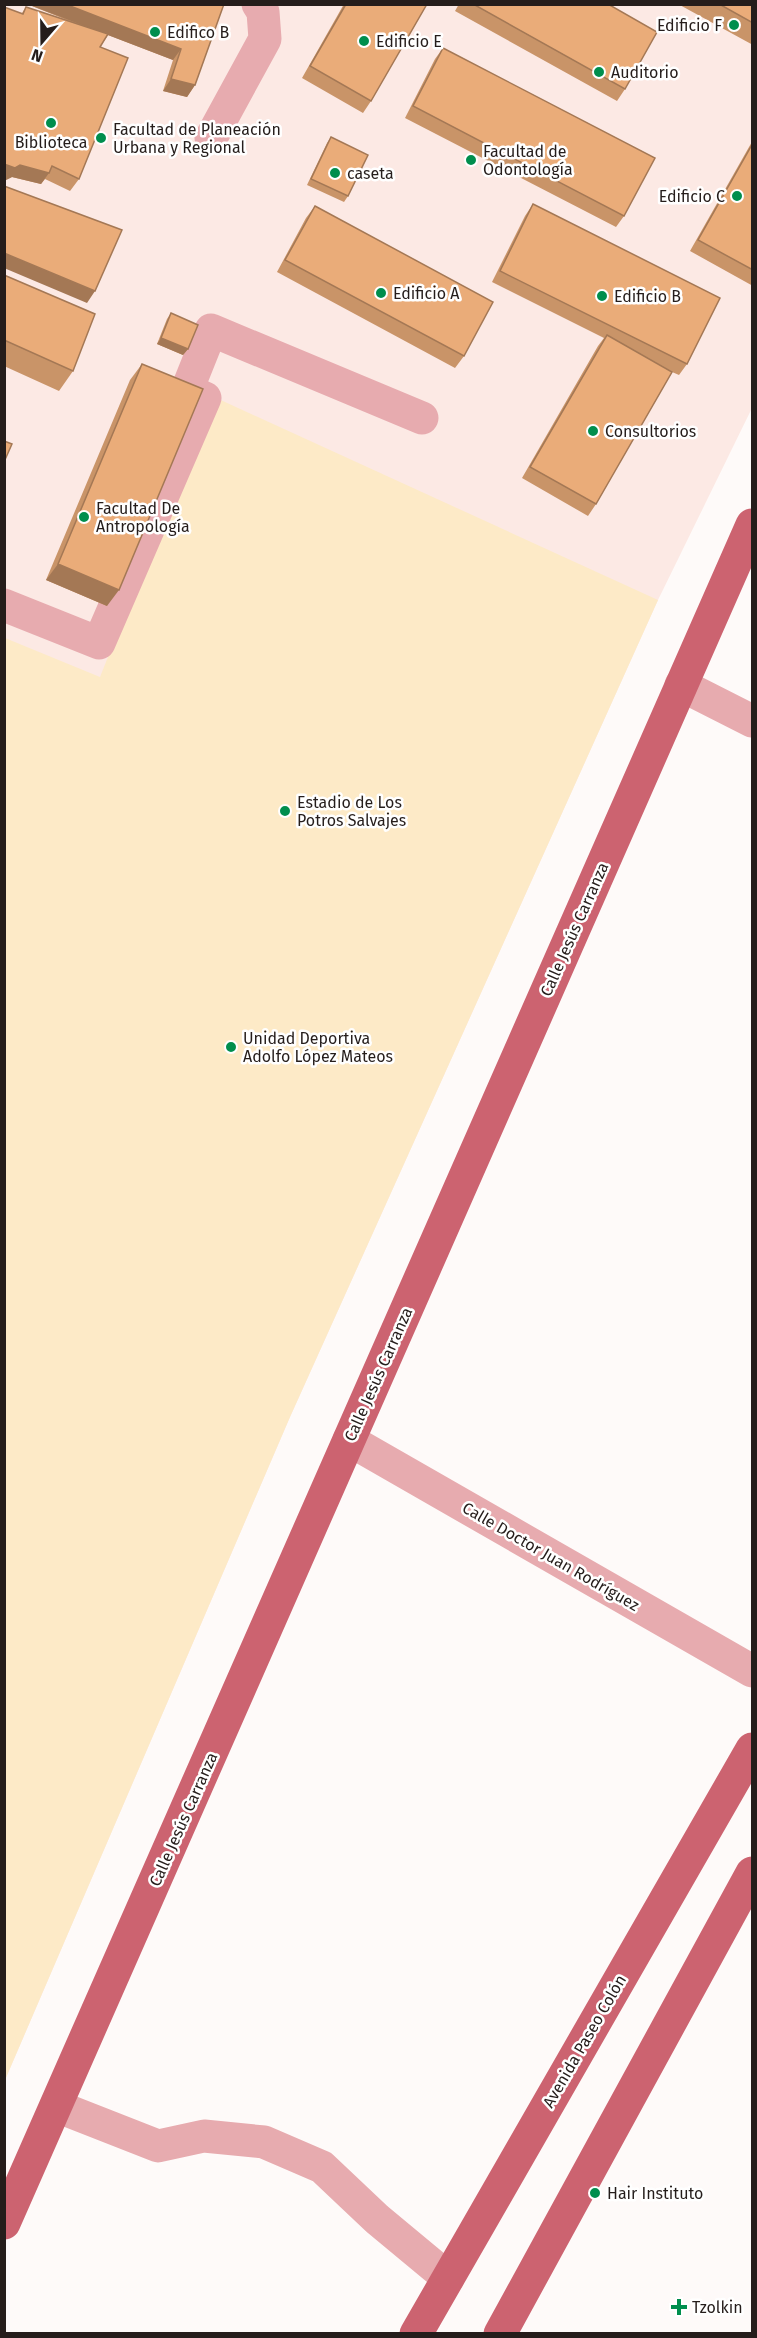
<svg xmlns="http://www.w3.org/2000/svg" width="757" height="2338" font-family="'Fira Sans',sans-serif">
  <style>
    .built { fill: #fce9e4 }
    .green { fill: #fdeac7 }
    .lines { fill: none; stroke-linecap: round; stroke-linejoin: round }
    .minor { stroke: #e7abaf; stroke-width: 33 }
    .major { stroke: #cc6370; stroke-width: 33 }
    .wall { fill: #c99468 }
    .shaded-wall { fill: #a47855 }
    .building { fill: #eaac79; stroke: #a47855; stroke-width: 1.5 }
    .poi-dot { fill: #008e4d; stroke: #fff; stroke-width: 2 }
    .labels { text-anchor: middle; stroke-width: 5; stroke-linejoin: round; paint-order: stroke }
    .poi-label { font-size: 16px; fill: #251d1b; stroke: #fff; text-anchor: start }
    .street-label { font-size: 16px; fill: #251d1b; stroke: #fff }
  </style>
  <rect width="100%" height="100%" fill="#fefaf9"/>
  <path class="built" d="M 5,5 L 752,5 L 752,408 L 658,600 L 290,1417 L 5,2080 Z"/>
  <path class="green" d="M 212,396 L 658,600 L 290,1417 L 5,2080 L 5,638 L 100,677 Z"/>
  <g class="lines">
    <path class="minor" d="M 211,138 L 265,39 L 263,12 L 258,4
      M 4,605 L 99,643 L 205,398 L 187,390 L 211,330 L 422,418
      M 681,685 L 752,721
      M 349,1440 L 752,1671
      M 56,2106 L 158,2146 L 204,2136 L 264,2142 L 322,2167 L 377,2219 L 448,2278"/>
    <path class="major" d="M 4,2223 L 752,525
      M 416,2334 L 752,1749
      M 500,2334 L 752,1873"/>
  </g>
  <path class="wall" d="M 27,4 L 224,4 L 195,85 L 187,97 L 163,91 L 173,60 L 108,35 L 100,47 L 79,179 L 70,191 L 45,179 L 41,184 L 12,177 L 6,180 L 22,13 L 26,7 L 74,23 Z
    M 344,4 L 427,4 L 371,101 L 363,113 L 302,78 Z
    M 459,4 L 608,4 L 625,89 L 617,101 L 455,11 Z
    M 678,4 L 753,4 L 753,45 Z
    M 443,48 L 624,216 L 616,227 L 405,118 L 435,59 Z
    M 331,137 L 348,196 L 344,202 L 307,185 L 327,143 Z
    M 753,140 L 753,286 L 690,251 Z
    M 533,204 L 687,364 L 679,375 L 672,372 L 596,504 L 588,516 L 522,478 L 598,346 L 604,338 L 492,282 L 525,216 Z
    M 315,206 L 464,356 L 455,368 L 277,272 L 306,218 Z
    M 4,275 L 73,371 L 59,391 L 4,366 Z
    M 171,313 L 188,349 L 183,355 L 157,344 L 167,319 Z
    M 142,364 L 107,606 L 46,580 L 130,380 Z"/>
  <path class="shaded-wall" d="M 27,4 L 65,4 L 181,49 L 173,60 Z
    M 171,79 L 195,85 L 187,97 L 163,91 Z
    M 4,164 L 20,165 L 49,173 L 41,184 L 12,177 L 6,180 L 4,179 Z
    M 4,253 L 95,291 L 87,303 L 4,268 Z
    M 161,338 L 188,349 L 183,355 L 157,344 Z
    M 58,564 L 119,590 L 107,606 L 46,580 Z"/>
  <path class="building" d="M 65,4 L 224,4 L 195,85 L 171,79 L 181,49 Z
    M 346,4 L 427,4 L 371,101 L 310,66 Z
    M 473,4 L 608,4 L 657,32 L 625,89 Z
    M 719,4 L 753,4 L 753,23 Z
    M 4,7 L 23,14 L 26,7 L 108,34 L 100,47 L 128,58 L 79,179 L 52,166 L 49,173 L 20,165 L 15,168 L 4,164 Z
    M 443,48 L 655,158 L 624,216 L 413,106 Z
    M 331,137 L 368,155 L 348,196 L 311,179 Z
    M 753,143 L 753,270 L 698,240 Z
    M 4,186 L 122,230 L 95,291 L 4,253 Z
    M 533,204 L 720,298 L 687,364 L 500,271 Z
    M 315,206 L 493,302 L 464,356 L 285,260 Z
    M 4,275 L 95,314 L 73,371 L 4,340 Z
    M 171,313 L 198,325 L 188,349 L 161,338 Z
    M 607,335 L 672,372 L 596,504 L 530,467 Z
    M 142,364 L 203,389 L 119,590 L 58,564 Z
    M 4,441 L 12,444 L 4,462 Z"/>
  <g class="poi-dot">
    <circle cx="734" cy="25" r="6"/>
    <circle cx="155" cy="32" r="6"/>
    <circle cx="364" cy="41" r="6"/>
    <circle cx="599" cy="72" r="6"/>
    <circle cx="51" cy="123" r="6"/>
    <circle cx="101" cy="138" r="6"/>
    <circle cx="471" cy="160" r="6"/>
    <circle cx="335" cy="173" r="6"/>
    <circle cx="737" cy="196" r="6"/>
    <circle cx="381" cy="293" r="6"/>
    <circle cx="602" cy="296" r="6"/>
    <circle cx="593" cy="431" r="6"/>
    <circle cx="84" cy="517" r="6"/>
    <circle cx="285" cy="811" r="6"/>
    <circle cx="231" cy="1047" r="6"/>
    <circle cx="595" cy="2193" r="6"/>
    <path d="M676 2298h6v6h6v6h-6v6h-6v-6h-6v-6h6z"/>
  </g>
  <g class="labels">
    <g class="poi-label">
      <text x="722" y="31" text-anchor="end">Edificio F</text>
      <text x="167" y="38">Edifico B</text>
      <text x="376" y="47">Edificio E</text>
      <text x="611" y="78">Auditorio</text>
      <text x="113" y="135">Facultad de Planeación<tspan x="113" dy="18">Urbana y Regional</tspan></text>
      <text x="51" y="148" text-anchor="middle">Biblioteca</text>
      <text x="483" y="157">Facultad de<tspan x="483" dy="18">Odontología</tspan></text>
      <text x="347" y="179">caseta</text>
      <text x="725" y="202" text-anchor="end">Edificio C</text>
      <text x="393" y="299">Edificio A</text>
      <text x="614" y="302">Edificio B</text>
      <text x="605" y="437">Consultorios</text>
      <text x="96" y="514">Facultad De<tspan x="96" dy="18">Antropología</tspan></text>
      <text x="297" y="808">Estadio de Los<tspan x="297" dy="18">Potros Salvajes</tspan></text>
      <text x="243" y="1044">Unidad Deportiva<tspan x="243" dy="18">Adolfo López Mateos</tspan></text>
      <text x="607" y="2199">Hair Instituto</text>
      <text x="692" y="2313">Tzolkin</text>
    </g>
    <g class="street-label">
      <text transform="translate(574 929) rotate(-66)" y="6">Calle Jesús Carranza</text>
      <text transform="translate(378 1374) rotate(-66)" y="6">Calle Jesús Carranza</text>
      <text transform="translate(551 1556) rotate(30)" y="6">Calle Doctor Juan Rodríguez</text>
      <text transform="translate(183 1819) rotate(-66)" y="6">Calle Jesús Carranza</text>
      <text transform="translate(584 2041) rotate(-60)" y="6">Avenida Paseo Colón</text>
    </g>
  </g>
  <rect width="757" height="2338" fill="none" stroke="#251d1b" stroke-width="12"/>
  <g transform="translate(42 42) rotate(200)" stroke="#ffffff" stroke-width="4.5" paint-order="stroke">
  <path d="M0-4.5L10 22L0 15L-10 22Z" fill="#251d1b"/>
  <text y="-9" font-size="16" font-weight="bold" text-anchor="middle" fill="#251d1b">N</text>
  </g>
</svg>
